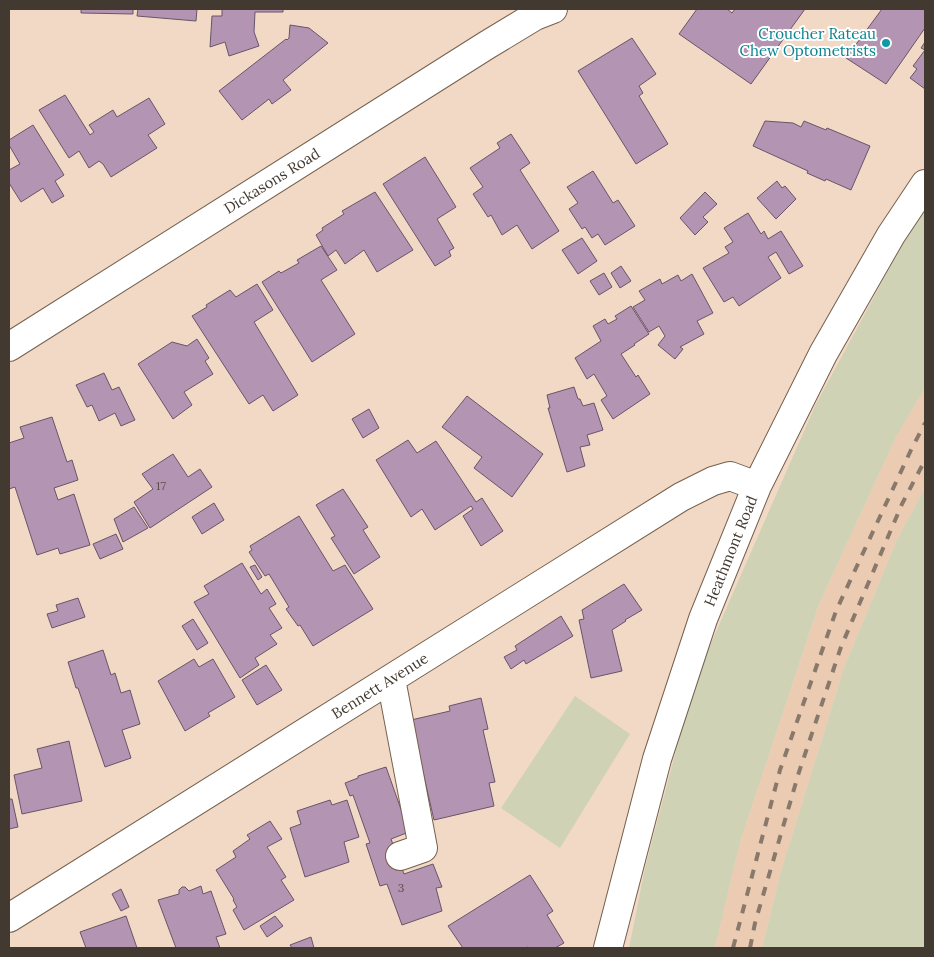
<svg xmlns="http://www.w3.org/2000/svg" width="934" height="957" font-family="Lora,serif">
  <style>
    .built { fill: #ebccb3 }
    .green { fill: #cfd2b5 }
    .building { fill: #b394b2; stroke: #685568 }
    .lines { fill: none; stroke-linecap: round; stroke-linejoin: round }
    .minor-casing { stroke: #75604e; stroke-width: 30 }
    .minor { stroke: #fff; stroke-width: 28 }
    .rail { stroke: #88796b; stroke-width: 4; stroke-dasharray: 9 9; stroke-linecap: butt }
    .culture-dot { fill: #0f9aa8; stroke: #fff; stroke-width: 2 }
    .labels { text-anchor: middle; stroke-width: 4; stroke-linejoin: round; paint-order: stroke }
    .number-label { font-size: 12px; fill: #5e5050 }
    .culture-label { font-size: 15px; fill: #0d838f; stroke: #fff; text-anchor: end }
    .street-label { font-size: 15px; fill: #423930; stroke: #fff }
  </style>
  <rect width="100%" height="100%" fill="#f2d9c5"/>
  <path class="built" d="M 925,388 L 925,487 L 896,542 L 844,668 L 781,871 L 762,948 L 715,948 L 740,842 L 819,604 L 896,437 Z"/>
  <path class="green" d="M 925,209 L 925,388 L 896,437 L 819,604 L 740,842 L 715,948 L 629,948 L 645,868 L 682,728 L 708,650 L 816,404 L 907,236 Z
    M 925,487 L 925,948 L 762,948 L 781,871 L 844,668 L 896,542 Z
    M 575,696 L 630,734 L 560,848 L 501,808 Z"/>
  <path class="building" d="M 81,9 L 133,9 L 133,14 L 81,13 Z
    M 138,9 L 197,9 L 196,21 L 137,16 Z
    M 222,9 L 283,9 L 283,12 L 255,12 L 254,32 L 259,46 L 229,56 L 225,42 L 210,47 L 212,16 L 222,16 Z
    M 697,9 L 727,9 L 732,13 L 735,9 L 805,9 L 751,84 L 679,34 Z
    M 882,9 L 925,9 L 925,28 L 886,84 L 846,58 Z
    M 290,25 L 309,28 L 328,43 L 283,80 L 291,90 L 272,104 L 269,99 L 242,120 L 219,91 L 286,39 L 287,40 L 289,38 Z
    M 632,38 L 656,74 L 639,86 L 643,93 L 639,96 L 668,144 L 636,164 L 578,71 Z
    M 925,42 L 925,89 L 910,78 L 917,69 L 913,66 L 925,50 L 921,48 Z
    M 65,95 L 90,135 L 94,132 L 89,125 L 113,110 L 117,117 L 149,98 L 165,124 L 148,135 L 157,148 L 111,177 L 103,164 L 99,161 L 89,168 L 79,151 L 69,158 L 39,110 Z
    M 765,121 L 793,123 L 801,127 L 804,121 L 826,130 L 827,128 L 870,146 L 851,190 L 826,179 L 825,181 L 807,173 L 808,171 L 753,146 Z
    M 33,125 L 64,175 L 55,181 L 64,196 L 52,203 L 43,188 L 21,202 L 9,183 L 9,170 L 20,164 L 9,145 L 9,140 Z
    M 511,134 L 530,163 L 520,170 L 559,231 L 532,249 L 517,225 L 502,235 L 491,215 L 488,217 L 473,194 L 483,187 L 470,168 L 500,148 L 497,143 Z
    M 425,157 L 456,207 L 437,219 L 454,248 L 449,251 L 451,256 L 435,266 L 383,184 Z
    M 593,171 L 613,203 L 618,200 L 635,226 L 605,245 L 598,234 L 592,238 L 585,227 L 582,229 L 569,209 L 578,203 L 567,187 Z
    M 777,181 L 782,188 L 785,186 L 796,199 L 776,219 L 757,198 Z
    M 375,192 L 413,250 L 377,272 L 364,250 L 345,264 L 336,250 L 328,256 L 316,235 L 323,230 L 322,228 L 344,214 L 342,211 Z
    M 705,192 L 717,204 L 703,217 L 708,222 L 695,235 L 680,218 Z
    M 748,213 L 761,234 L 764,231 L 768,239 L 781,231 L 803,266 L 789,274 L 776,252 L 768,257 L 781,278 L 739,306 L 733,297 L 724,302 L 703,268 L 729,253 L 725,247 L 733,242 L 724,228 Z
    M 582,238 L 597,261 L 578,274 L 562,250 Z
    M 321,246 L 337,270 L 321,280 L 355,334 L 312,362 L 262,282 L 279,271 L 281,273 L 299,263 L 297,260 Z
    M 621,266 L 631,281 L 620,288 L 611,273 Z
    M 604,273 L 612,287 L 599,295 L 590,281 Z
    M 692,274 L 713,313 L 697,321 L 704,334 L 680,347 L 683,349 L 675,359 L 658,345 L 665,336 L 659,326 L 649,332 L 633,307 L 645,300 L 639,291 L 660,279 L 662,284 L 678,275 L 681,281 Z
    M 257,284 L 273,310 L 254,322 L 298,395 L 273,411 L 263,395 L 249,404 L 192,316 L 207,307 L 206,305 L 230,290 L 236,297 Z
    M 631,306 L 649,334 L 634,344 L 635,345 L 621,354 L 636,377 L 638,375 L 650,394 L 613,419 L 601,400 L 607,396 L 594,374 L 587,379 L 575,358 L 601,341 L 593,326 L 605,319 L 608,324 L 617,319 L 615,316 Z
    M 197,339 L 209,358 L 205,361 L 213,374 L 184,392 L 192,405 L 173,419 L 138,364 L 172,342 L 187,346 Z
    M 104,373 L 112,390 L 119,387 L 135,420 L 121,426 L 115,413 L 99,421 L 92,405 L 87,407 L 76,385 Z
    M 574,387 L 578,399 L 580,399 L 583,406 L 594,403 L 603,430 L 587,435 L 590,445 L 580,447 L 585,466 L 567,472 L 548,408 L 550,408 L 547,395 Z
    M 467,396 L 543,454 L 512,497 L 474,468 L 482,457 L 442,427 Z
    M 369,409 L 379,428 L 363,438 L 352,419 Z
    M 52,417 L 67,462 L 72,460 L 78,480 L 54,488 L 58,500 L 74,494 L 90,545 L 60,554 L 58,548 L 37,555 L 15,487 L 9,489 L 9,443 L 24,438 L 20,427 Z
    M 408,440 L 417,453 L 436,441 L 476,502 L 482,498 L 503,531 L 481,546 L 463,516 L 473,509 L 471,506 L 435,530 L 422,509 L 411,517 L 376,460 Z
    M 173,454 L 188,477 L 200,469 L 212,487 L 150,528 L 134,502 L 153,489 L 142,474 Z
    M 343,489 L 368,527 L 363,530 L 380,557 L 354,574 L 331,538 L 335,536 L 316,505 Z
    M 214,503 L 224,520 L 202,534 L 192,517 Z
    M 134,507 L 148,528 L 123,542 L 114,519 Z
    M 299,516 L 333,571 L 345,565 L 373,609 L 313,646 L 300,625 L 298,626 L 286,609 L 289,607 L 269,574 L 265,576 L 249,552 L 252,550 L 250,546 Z
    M 116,534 L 123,549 L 100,559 L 93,544 Z
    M 242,563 L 261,594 L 267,589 L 276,604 L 269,608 L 282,628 L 270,635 L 277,644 L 255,658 L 259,665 L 240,678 L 194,602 L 209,594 L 204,586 Z
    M 255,565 L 262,577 L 258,580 L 250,567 Z
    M 624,584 L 642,610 L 625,620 L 626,621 L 612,630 L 622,671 L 591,678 L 579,620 L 584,619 L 582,610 Z
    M 78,598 L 85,617 L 52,628 L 47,614 L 58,611 L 56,605 Z
    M 561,616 L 573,636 L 526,664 L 524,660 L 511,669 L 504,657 L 517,650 L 515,646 Z
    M 193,619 L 208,643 L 197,650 L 182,626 Z
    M 103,650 L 111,675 L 115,673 L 121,693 L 130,690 L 140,724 L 122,730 L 131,758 L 105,767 L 78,688 L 76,688 L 68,662 Z
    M 194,659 L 199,667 L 213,659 L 235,697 L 208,713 L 210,716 L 185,731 L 158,681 Z
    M 266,665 L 282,690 L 257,705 L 242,680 Z
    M 481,698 L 488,729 L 483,730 L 495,782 L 489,783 L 494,806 L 434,820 L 411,720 L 450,711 L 449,706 Z
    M 69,741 L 82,801 L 22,814 L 14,775 L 42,768 L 37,749 Z
    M 386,767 L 409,832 L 391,839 L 404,874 L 433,864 L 442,887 L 436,888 L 442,911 L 402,925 L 387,884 L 380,886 L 366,844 L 370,843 L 353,795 L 350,796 L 345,783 L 358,778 L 358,776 Z
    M 9,799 L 12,799 L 18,827 L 9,829 Z
    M 330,800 L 332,805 L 347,800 L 359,837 L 344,842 L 349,862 L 305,877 L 290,828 L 301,824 L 297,811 Z
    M 270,821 L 282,839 L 267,847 L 286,877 L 281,880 L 294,900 L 244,930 L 233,910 L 237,907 L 233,900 L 234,899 L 216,870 L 236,857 L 233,851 L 250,839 L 247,835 Z
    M 530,875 L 553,911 L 547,915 L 564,943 L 555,948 L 529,948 L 528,947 L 526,948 L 463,948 L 448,926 Z
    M 201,886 L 203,894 L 211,891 L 226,934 L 216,937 L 220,948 L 176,948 L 158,900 L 179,894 L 179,890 L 182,887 L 185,887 L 189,891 Z
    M 121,889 L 129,907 L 121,911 L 112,894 Z
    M 126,916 L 137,948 L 86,948 L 80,932 Z
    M 275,916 L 283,926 L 267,937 L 260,926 Z
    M 311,937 L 314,948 L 292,948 L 290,945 Z"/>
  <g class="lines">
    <g class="minor-casing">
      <path id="minor" d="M 9,347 L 487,45 L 535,16 L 553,9
        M 391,679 L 423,848 L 400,856
        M 9,918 L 681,497 L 713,481 L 730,476 L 757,486
        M 608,948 L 657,759 L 703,619 L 757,486 L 823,354 L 891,235 L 925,184"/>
    </g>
    <use href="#minor" class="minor"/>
    <path class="rail" d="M 733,948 L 780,770 L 836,611 L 911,450 L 925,423
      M 750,948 L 755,923 L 799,772 L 841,647 L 902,504 L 925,460"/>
  </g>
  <circle class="culture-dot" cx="886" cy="43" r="5"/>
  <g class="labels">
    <g class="number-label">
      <text x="161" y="490">17</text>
      <text x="401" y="892">3</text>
    </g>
    <g class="culture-label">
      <text x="876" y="39">Croucher Rateau<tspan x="876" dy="17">Chew Optometrists</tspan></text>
    </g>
    <g class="street-label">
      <text transform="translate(272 181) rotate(-32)" y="5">Dickasons Road</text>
      <text transform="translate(731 551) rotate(-68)" y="5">Heathmont Road</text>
      <text transform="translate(380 686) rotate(-32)" y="5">Bennett Avenue</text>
    </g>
  </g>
  <rect width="934" height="957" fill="none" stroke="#423930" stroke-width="20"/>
</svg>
